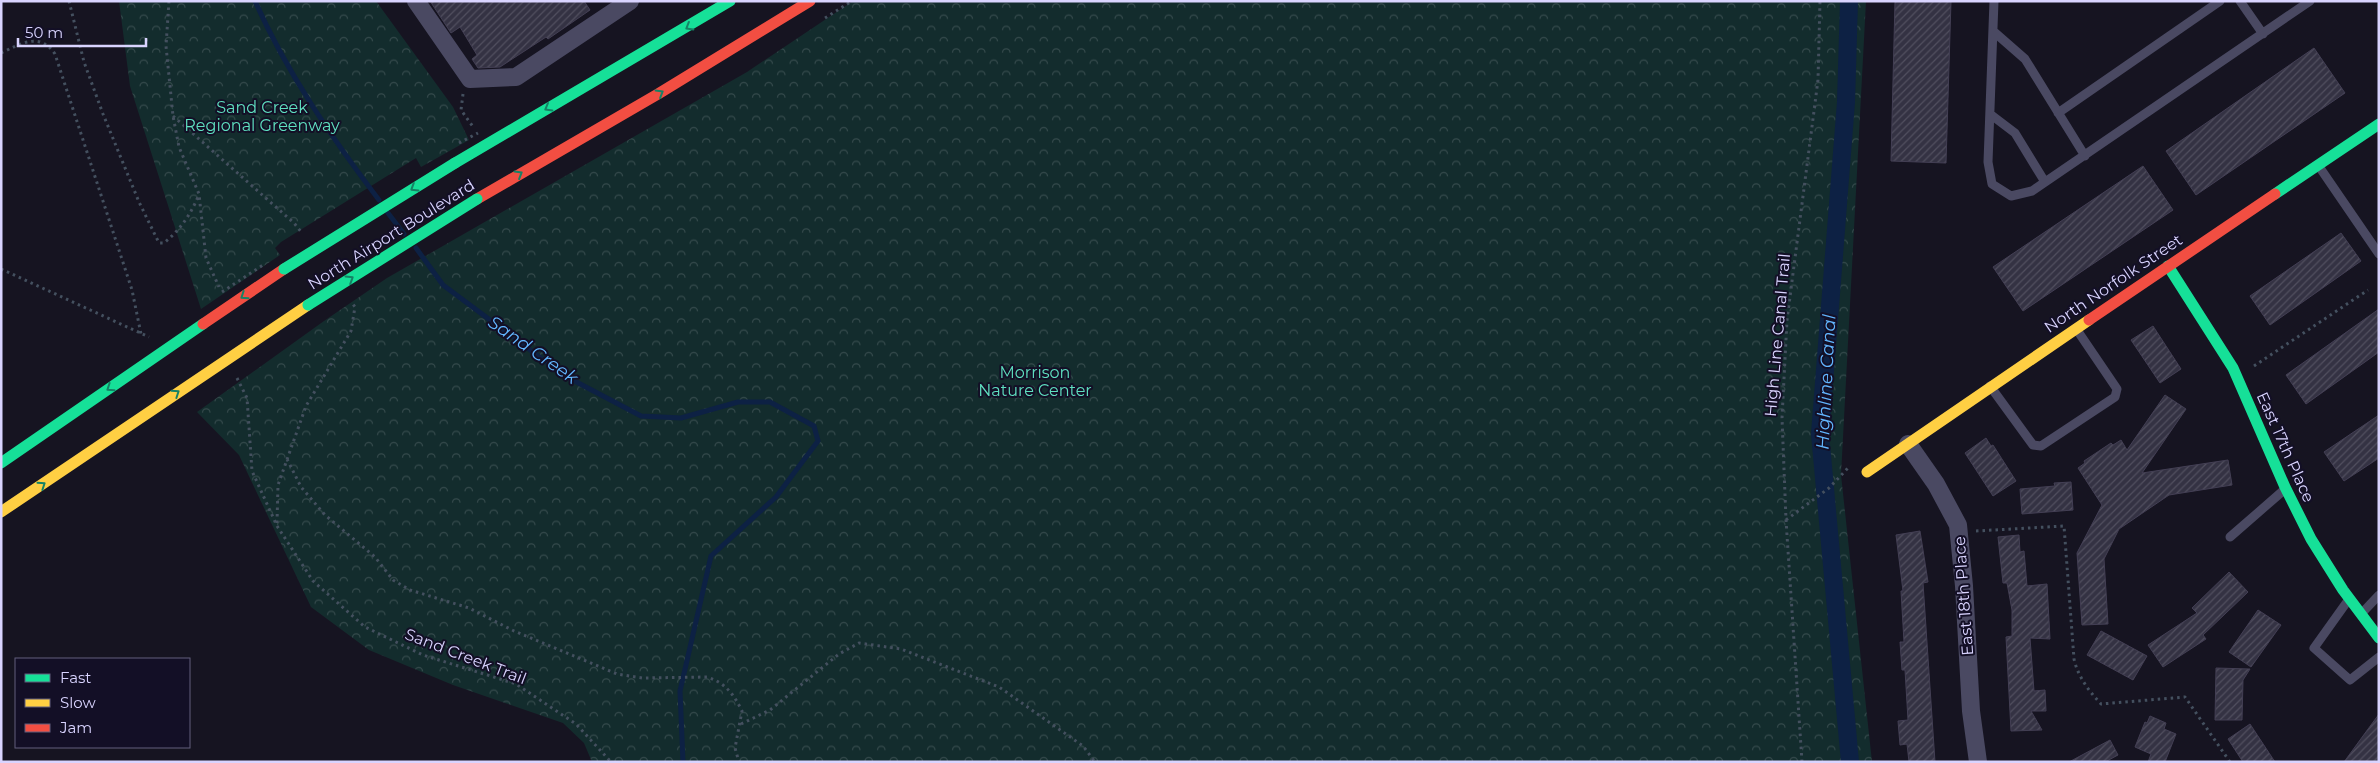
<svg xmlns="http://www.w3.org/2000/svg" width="2380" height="763" font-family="Montserrat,sans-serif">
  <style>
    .forest { fill: url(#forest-crowns) }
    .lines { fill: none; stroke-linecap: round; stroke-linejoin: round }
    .stream { stroke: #0d2144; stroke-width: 5 }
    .canal { stroke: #0d2144; stroke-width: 18 }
    .building { fill: url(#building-hatch); stroke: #433f54 }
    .path { stroke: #44505f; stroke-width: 3; stroke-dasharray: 2.5 4; stroke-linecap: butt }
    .lane { stroke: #4a4962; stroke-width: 9 }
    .street { stroke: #4a4962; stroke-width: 18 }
    .fast { stroke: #16e098; stroke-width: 11 }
    .slow { stroke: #ffcf43; stroke-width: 11 }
    .jam { stroke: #f24e42; stroke-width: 11 }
    .path-bridge { stroke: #44505f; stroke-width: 3; stroke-dasharray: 2.5 4; stroke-linecap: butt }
    .fast-bridge { stroke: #16e098; stroke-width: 11 }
    .oneway { stroke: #158265 }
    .labels { text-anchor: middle; stroke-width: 4; stroke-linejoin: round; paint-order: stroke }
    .park-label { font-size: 16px; fill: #5fe0c0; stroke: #130f26 }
    .street-label { font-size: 16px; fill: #d9d4ff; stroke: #130f26 }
    .water-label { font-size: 18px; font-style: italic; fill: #62b6ff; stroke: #130f26 }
  </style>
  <defs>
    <pattern id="forest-crowns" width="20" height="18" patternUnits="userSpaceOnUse" patternTransform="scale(1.25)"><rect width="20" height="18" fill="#132c2d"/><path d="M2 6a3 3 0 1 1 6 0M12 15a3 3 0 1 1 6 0" fill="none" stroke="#354a4c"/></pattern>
    <pattern id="building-hatch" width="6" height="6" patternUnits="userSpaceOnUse" patternTransform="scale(1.25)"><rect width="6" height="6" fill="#343243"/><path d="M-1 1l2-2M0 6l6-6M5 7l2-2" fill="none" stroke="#514f5f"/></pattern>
  </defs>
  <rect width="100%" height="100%" fill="#161421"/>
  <path class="forest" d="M 119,1 L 376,1 L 453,107 L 469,140 L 421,167 L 416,158 L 281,242 L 275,248 L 280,255 L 201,309 L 130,86 Z
    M 853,1 L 1866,1 L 1841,475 L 1872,762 L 592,762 L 584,743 L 563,723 L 453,685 L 369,650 L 311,607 L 239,455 L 197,412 L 324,321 L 387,278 L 747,72 Z"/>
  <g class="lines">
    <path class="stream" d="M 255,1 C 287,73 332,138 379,200
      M 388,213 L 404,234
      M 416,248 L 443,285 L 565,376 L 641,416 L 681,418 L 738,402 L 770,402 L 814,426 L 818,441 L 776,497 L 711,556 L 680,691 L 683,762"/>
    <path class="canal" d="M 1849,1 L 1846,102 L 1820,434 L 1850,762"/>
  </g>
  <path class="building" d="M 430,1 L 584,1 L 590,10 L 548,39 L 546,37 L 500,67 L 478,68 L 472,59 L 477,55 L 460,27 L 451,33 Z
    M 1895,1 L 1951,1 L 1946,163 L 1891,161 Z
    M 2314,48 L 2345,93 L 2196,195 L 2166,151 Z
    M 2143,166 L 2173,210 L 2023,311 L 1993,267 Z
    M 2341,233 L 2361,261 L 2270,325 L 2250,296 Z
    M 2379,309 L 2379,352 L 2306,404 L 2286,375 Z
    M 2153,326 L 2181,369 L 2160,383 L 2131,340 Z
    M 2165,395 L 2186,409 L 2142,473 L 2228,460 L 2232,485 L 2169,495 L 2119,529 L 2104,559 L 2108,624 L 2082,625 L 2077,553 L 2102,505 L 2078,468 L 2085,463 L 2084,461 L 2111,443 L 2113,445 L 2121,440 L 2127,450 Z
    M 2379,415 L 2379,458 L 2344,481 L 2324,452 Z
    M 1986,438 L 1991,446 L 1993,445 L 2016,481 L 1993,496 L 1965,453 Z
    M 2071,482 L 2073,510 L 2022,514 L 2020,489 L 2055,486 L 2054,483 Z
    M 1920,531 L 1928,582 L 1923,583 L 1935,762 L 1909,762 L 1907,744 L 1900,745 L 1898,721 L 1908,720 L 1905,670 L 1902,670 L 1900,642 L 1904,642 L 1901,591 L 1903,591 L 1896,535 Z
    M 2019,535 L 2020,552 L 2024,551 L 2027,586 L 2047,584 L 2050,639 L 2030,638 L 2034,691 L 2045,690 L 2046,711 L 2031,711 L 2042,730 L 2011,731 L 2006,637 L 2012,636 L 2012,610 L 2007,583 L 2003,583 L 1998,537 Z
    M 2229,572 L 2248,592 L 2203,635 L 2206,639 L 2163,667 L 2148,645 L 2197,613 L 2192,608 Z
    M 2258,610 L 2281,625 L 2251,667 L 2229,652 Z
    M 2101,631 L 2147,656 L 2133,680 L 2087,655 Z
    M 2216,668 L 2250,669 L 2243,680 L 2242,720 L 2215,720 Z
    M 2379,714 L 2379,762 L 2344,762 Z
    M 2150,716 L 2166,723 L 2164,729 L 2176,734 L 2165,762 L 2148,762 L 2151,754 L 2135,747 L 2145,722 L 2147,723 Z
    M 2250,724 L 2275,762 L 2243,762 L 2228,739 Z
    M 2110,740 L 2118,755 L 2105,762 L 2069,762 Z"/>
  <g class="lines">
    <path class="path" d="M 69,1 L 84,62 L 103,114 L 139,202 L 159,243 L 164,243 C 180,230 192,213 199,194
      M 169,1 L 166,46 L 173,116 L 179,147 L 199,194 L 206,258 L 219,287
      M 825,18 L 852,1
      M 1,53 C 22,43 40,32 55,54 L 132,290 L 141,334
      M 463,94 L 461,110 L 474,128
      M 173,116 L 294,223 L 302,233
      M 1,269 L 149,337
      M 2254,366 L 2368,290
      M 237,378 L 247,398 L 252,471 L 277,526 L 313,581 L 365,627 L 423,655 L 516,684 L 576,724 L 611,762
      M 287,459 L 301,487 L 325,515 L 375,557 L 393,580 L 410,590 L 469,608 L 514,631 L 617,674 L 642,678 L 707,677 C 726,683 734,695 742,711 L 735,748 L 739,762
      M 1786,520 L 1829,488 L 1848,468
      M 277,523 L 278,485 L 306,406 L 351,331 L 355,307 L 352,303
      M 1976,531 L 2064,526 L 2074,659 C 2078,677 2089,691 2101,704 L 2185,697 L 2230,762
      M 741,724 L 770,710 L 839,654 L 859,643 L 901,649 L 999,687 L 1083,746 L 1095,762
      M 1802,762 L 1786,520 L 1782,418 L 1787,320 L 1818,80 L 1820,1"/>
    <path class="lane" d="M 1994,1 L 1988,162 L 1992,184 L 2011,196 L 2032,191 L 2310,1
      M 2240,1 L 2263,34
      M 1993,31 L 2025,59 L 2085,156
      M 2058,113 L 2220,1
      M 1990,114 L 2015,133 L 2045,182
      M 2318,165 L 2379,254
      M 1990,386 L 2033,445 L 2041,446 L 2115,397 L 2117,389 L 2077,330
      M 2230,537 L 2284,490
      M 2349,599 L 2314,648 L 2350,680 L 2379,657
      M 2362,613 L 2379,595"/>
    <path class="street" d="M 416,1 L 470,79 L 516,77 L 630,1
      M 1908,444 L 1936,484 L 1958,525 L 1964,586 L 1971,711 L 1978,762"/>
    <path class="fast" d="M 455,163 L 730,1
      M 2275,194 L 2379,124
      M 2168,266 L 2233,368 L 2285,487 L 2311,539 L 2343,590 L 2379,638
      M 1,463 L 203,324"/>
    <path class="slow" d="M 1867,472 L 2089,320
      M 1,512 L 308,305"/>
    <path class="jam" d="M 477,199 L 658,94 L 810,1
      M 2089,320 L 2275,194
      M 203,324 L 284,269"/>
    <path class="path-bridge" d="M 459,143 L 478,133
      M 222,292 L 263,265"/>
    <path class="fast-bridge" d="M 284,269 L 455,163
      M 308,305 L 477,199"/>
  </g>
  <defs><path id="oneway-chevron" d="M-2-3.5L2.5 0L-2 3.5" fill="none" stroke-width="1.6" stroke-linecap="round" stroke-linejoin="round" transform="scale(1.25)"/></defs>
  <g class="oneway">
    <use href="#oneway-chevron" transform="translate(689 27) rotate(149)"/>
    <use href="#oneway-chevron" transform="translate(660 93) rotate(-31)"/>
    <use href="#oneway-chevron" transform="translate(548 108) rotate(150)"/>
    <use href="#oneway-chevron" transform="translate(519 174) rotate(-31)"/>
    <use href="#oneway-chevron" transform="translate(414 188) rotate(148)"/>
    <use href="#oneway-chevron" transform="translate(350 279) rotate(-32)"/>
    <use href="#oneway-chevron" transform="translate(244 296) rotate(146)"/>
    <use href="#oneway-chevron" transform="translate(110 388) rotate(146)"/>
    <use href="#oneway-chevron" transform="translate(176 393) rotate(-34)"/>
    <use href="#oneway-chevron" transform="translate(42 485) rotate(-34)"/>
  </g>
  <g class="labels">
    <g class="park-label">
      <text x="262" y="113">Sand Creek<tspan x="262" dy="18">Regional Greenway</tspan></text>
      <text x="1035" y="378">Morrison<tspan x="1035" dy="18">Nature Center</tspan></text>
    </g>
    <g class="street-label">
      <text transform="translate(391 234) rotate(-32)" y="6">North Airport Boulevard</text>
      <text transform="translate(2113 283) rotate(-34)" y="6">North Norfolk Street</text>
      <text transform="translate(1777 335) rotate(-85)" y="6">High Line Canal Trail</text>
      <text transform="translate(2286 447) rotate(66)" y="6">East 17th Place</text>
      <text transform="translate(1963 596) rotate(-94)" y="6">East 18th Place</text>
      <text transform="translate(466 656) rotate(21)" y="6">Sand Creek Trail</text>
    </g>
    <g class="water-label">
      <text transform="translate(533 350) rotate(35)" y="6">Sand Creek</text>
      <text transform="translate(1826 382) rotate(-87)" y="6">Highline Canal</text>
    </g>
  </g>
  <rect width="2380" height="763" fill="none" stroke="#d9d4ff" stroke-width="5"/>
  <rect x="15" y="658" width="175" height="90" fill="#130f26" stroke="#625e7d"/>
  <rect x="25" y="674" width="25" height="8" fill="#16e098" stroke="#625e7d"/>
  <text x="60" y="683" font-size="15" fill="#d9d4ff">Fast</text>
  <rect x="25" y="699" width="25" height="8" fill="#ffcf43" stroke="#625e7d"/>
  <text x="60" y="708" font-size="15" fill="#d9d4ff">Slow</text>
  <rect x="25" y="724" width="25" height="8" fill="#f24e42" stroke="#625e7d"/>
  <text x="60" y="733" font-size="15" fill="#d9d4ff">Jam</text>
  <path d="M18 38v8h128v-8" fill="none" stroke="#d9d4ff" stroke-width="2.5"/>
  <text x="25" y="38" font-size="15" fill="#d9d4ff" stroke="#130f26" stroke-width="4" paint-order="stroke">50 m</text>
</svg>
